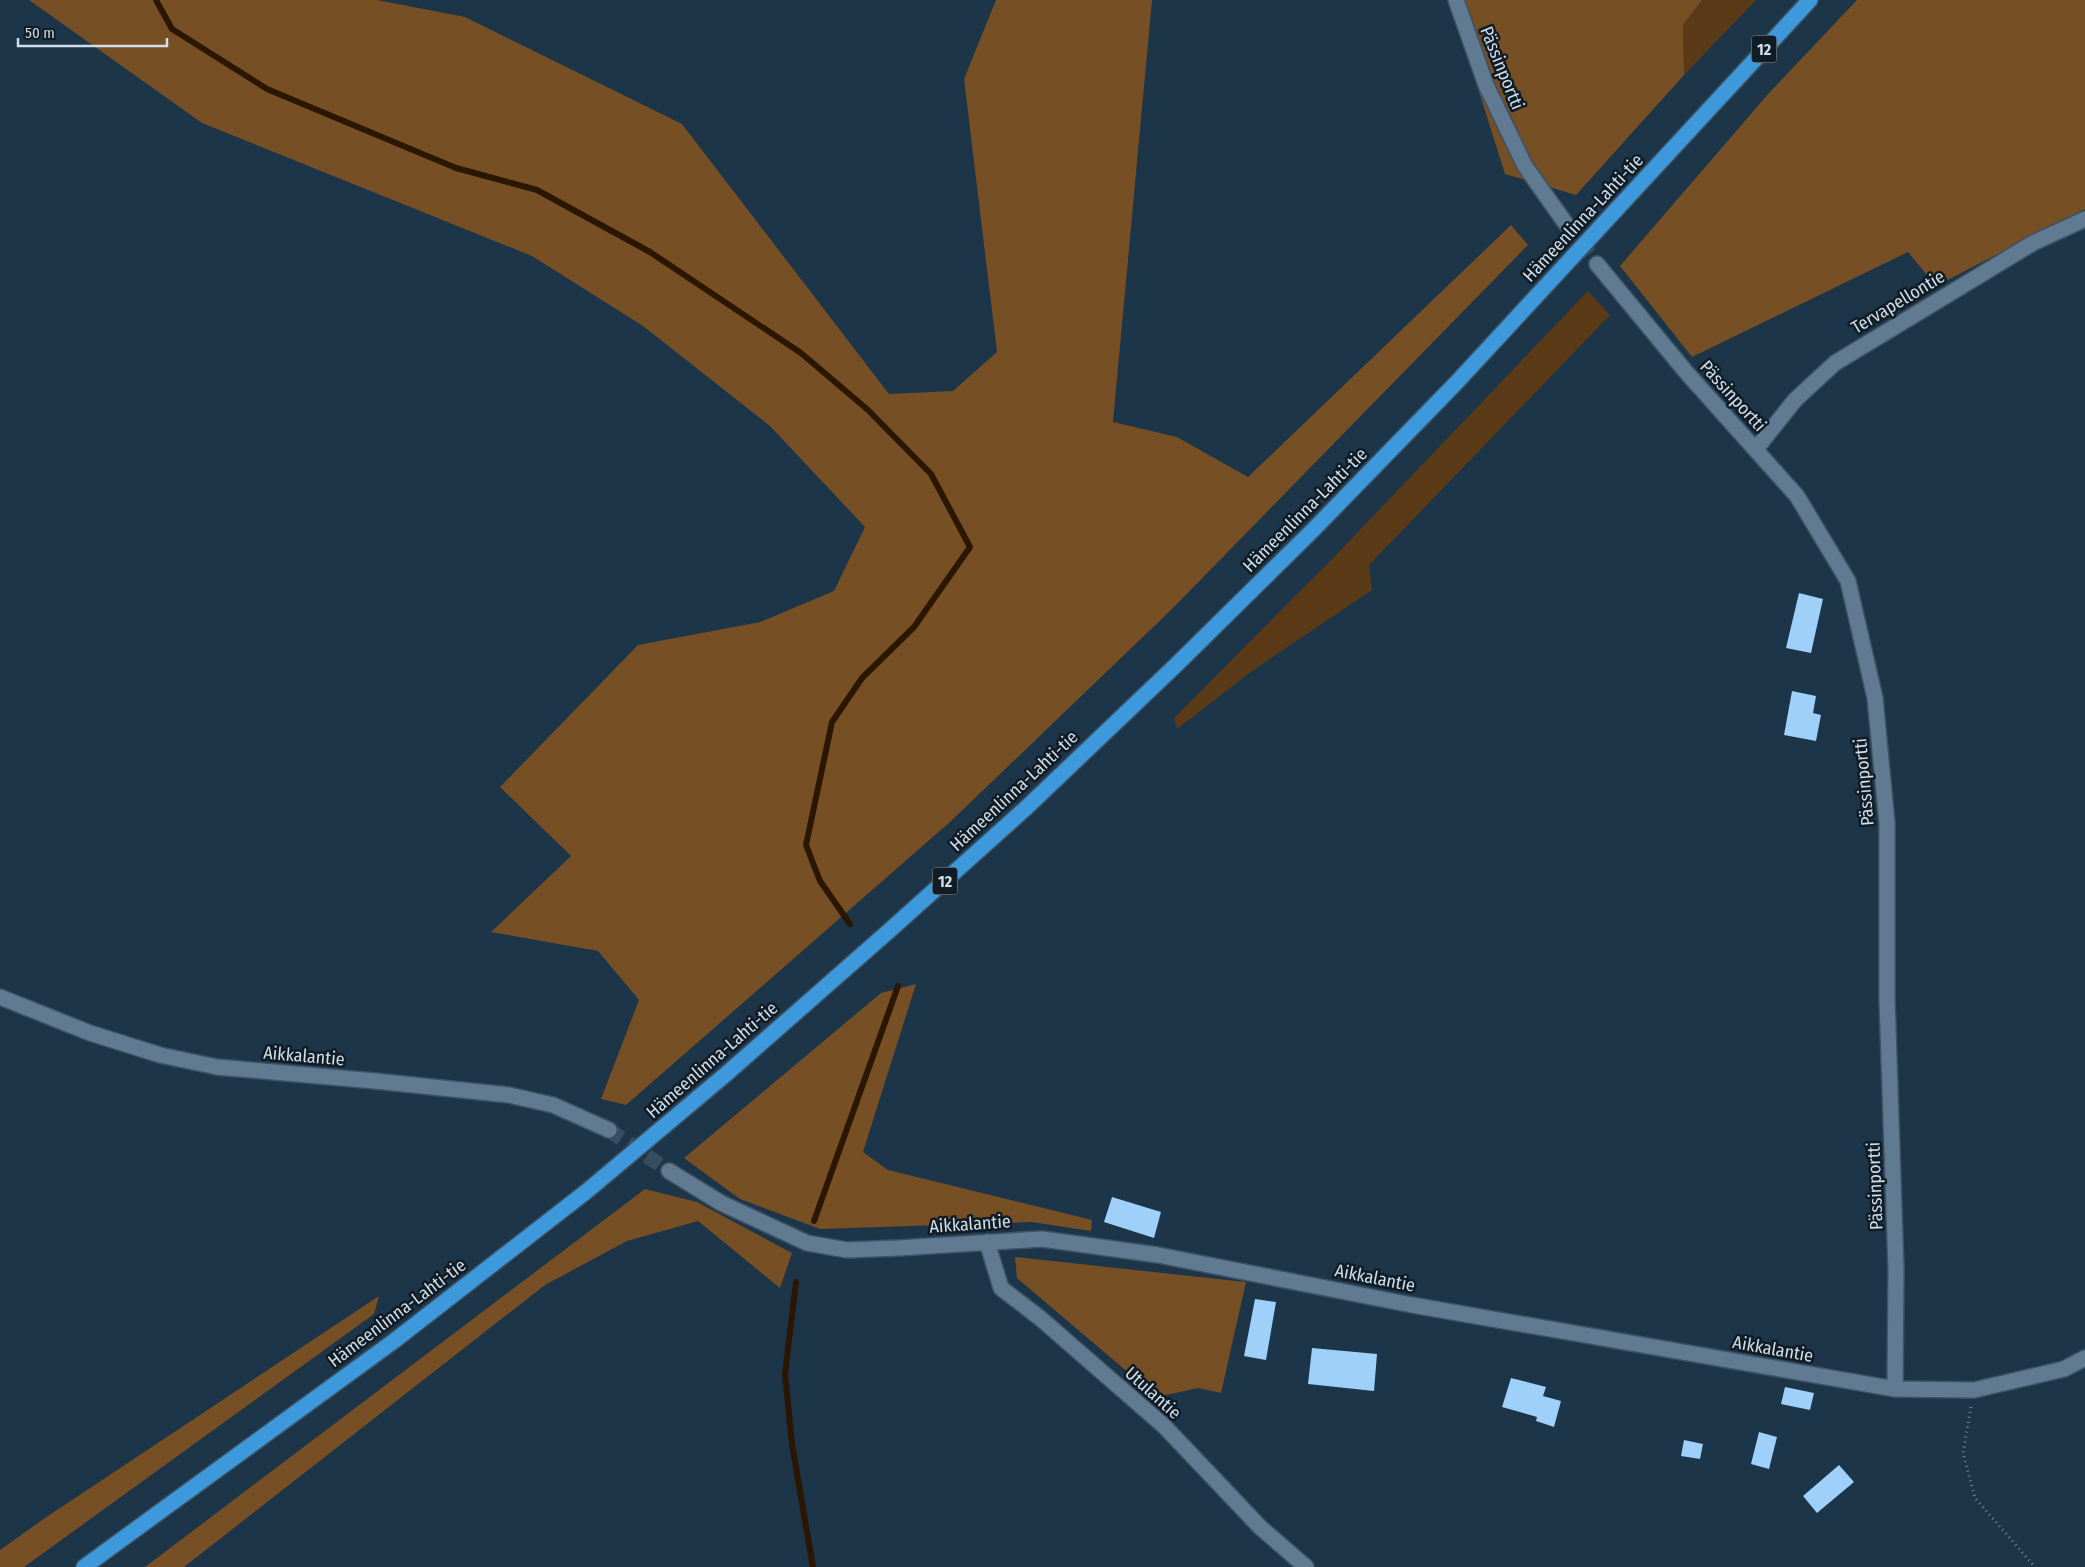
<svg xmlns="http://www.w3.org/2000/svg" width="2085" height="1567" font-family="'Fira Sans Condensed',sans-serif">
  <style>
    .green { fill: #5b3b17 }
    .forest { fill: #764f24 }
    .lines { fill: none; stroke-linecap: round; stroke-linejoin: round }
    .stream { stroke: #2a1601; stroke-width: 6 }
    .building { fill: #9ed0fa }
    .minor-tunnel { stroke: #374e61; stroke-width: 15; stroke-dasharray: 15 8; stroke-linecap: butt }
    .minor-casing { stroke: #3d5264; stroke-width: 18 }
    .highway-casing { stroke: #3d5264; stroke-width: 18 }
    .path { stroke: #718596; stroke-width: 3; stroke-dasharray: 1 4; stroke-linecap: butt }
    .minor { stroke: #5f7a91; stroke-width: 15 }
    .highway { stroke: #3d98dc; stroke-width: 15 }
    .labels { text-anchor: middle; stroke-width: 5; stroke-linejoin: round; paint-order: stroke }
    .shield { fill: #111c25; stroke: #96a4b0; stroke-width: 1 }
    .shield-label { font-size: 16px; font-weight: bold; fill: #cfdeeb }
    .street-label { font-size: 18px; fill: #cfdeeb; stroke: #111c25 }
  </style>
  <rect width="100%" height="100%" fill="#1c3549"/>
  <path class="green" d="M 1702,0 L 1756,0 L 1684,75 L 1683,25 Z
    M 1588,291 L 1610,315 L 1369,565 L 1372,590 L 1252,671 L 1177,729 L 1174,718 L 1334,557 Z"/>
  <path class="forest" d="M 29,0 L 377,0 L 465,17 L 682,124 L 889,394 L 953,391 L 997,352 L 964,79 L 996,0 L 1152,0 L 1113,422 L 1177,437 L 1248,477 L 1511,225 L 1528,245 L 1172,609 L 950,822 L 626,1105 L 601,1099 L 639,1000 L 598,951 L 491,932 L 571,856 L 500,787 L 638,645 L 760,622 L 834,591 L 865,527 L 770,426 L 643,326 L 532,256 L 202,123 Z
    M 1450,0 L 1702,0 L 1683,25 L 1684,75 L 1576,195 L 1505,174 Z
    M 1857,0 L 2085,0 L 2085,209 L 1936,286 L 1908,252 L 1692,357 L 1620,266 L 1769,93 Z
    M 916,984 L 863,1152 L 888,1170 L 1092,1220 L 1091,1231 L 1032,1222 L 820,1229 L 740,1199 L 684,1158 L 881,993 Z
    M 645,1189 L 697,1202 L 792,1253 L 780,1288 L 698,1221 L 627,1241 L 545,1285 L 184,1567 L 145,1567 Z
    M 1015,1257 L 1246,1282 L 1221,1393 L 1198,1388 L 1157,1397 L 1017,1278 Z
    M 379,1296 L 374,1314 L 24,1567 L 0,1567 L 0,1550 L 45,1518 Z"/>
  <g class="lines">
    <path class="stream" d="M 156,0 L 172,29 L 267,89 L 456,168 L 537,190 L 650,252 L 801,353 L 868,410 L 931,474 L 970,547 L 914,627 L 862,678 L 832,722 L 806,845 L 820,881 L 850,924
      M 814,1221 L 898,986
      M 796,1282 L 785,1374 L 792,1444 L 813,1567"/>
  </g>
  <path class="building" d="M 1799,593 L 1823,599 L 1811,653 L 1786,648 Z
    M 1792,691 L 1816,696 L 1813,713 L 1821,715 L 1816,741 L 1784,735 Z
    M 1112,1197 L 1161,1212 L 1154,1238 L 1104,1222 Z
    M 1255,1299 L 1276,1302 L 1266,1360 L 1244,1356 Z
    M 1312,1348 L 1377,1354 L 1374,1391 L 1308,1384 Z
    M 1511,1378 L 1546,1387 L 1543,1396 L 1561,1401 L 1554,1427 L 1536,1421 L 1537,1417 L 1502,1407 Z
    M 1785,1387 L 1814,1393 L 1810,1410 L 1781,1404 Z
    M 1759,1432 L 1777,1437 L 1769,1469 L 1751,1464 Z
    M 1684,1440 L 1703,1444 L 1700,1459 L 1681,1456 Z
    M 1839,1465 L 1854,1482 L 1817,1513 L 1803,1496 Z"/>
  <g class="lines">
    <path class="minor-tunnel" d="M 1566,224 L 1597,264
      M 609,1130 L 669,1171"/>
    <g class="minor-casing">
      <path id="minor" d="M 1456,0 L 1486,85 L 1525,166 L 1566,224
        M 1597,264 L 1686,372 L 1797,496 L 1848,581 L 1875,698 L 1887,823 L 1887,999 L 1896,1269 L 1895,1389
        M 1756,449 L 1795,400 L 1835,363 L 2033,243 L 2085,219
        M 0,997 L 90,1033 L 160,1055 L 217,1067 L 375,1081 L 509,1095 L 553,1105 L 609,1130
        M 669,1171 L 721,1203 L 807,1243 L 847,1250 L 898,1248 L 1042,1239 L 1158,1255 L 1412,1305 L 1895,1389 L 1974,1390 L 2064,1369 L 2085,1358
        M 987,1242 L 1001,1288 L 1040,1318 L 1164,1426 L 1260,1527 L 1306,1567"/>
    </g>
    <g class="highway-casing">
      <path id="highway" d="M 84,1567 L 394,1341 L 587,1191 L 725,1075 L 890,930 L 1026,808 L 1175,666 L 1314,529 L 1457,382 L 1810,0"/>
    </g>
    <path class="path" d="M 1971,1407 L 1963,1453 L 1975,1498 L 2035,1567"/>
    <use href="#minor" class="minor"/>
    <use href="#highway" class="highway"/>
  </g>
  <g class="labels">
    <g class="shield">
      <rect x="1751.5" y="35.5" width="25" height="27" rx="4"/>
      <rect x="932.5" y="867.5" width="25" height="27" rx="4"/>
    </g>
    <g class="shield-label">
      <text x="1764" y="55">12</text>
      <text x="945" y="887">12</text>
    </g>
    <g class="street-label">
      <text transform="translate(1502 68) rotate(68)" y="6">Pässinportti</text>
      <text transform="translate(1583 218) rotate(-47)" y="6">Hämeenlinna-Lahti-tie</text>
      <text transform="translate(1898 302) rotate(-31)" y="6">Tervapellontie</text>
      <text transform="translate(1733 396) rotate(48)" y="6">Pässinportti</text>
      <text transform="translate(1305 510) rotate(-45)" y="6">Hämeenlinna-Lahti-tie</text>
      <text transform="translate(1864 782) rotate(-95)" y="6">Pässinportti</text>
      <text transform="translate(1014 791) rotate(-43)" y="6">Hämeenlinna-Lahti-tie</text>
      <text transform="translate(304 1056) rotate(5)" y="6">Aikkalantie</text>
      <text transform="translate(712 1060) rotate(-41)" y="6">Hämeenlinna-Lahti-tie</text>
      <text transform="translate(1875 1186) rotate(-92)" y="6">Pässinportti</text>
      <text transform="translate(970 1224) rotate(-4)" y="6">Aikkalantie</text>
      <text transform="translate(1375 1278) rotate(11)" y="6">Aikkalantie</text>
      <text transform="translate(397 1313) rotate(-37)" y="6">Hämeenlinna-Lahti-tie</text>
      <text transform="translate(1773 1349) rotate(10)" y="6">Aikkalantie</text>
      <text transform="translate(1153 1393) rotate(42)" y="6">Utulantie</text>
    </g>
  </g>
  <path d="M18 38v8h149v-8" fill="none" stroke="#cfdeeb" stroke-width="2.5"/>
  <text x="25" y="38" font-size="15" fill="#cfdeeb" stroke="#111c25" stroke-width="4" paint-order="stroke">50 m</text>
</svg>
